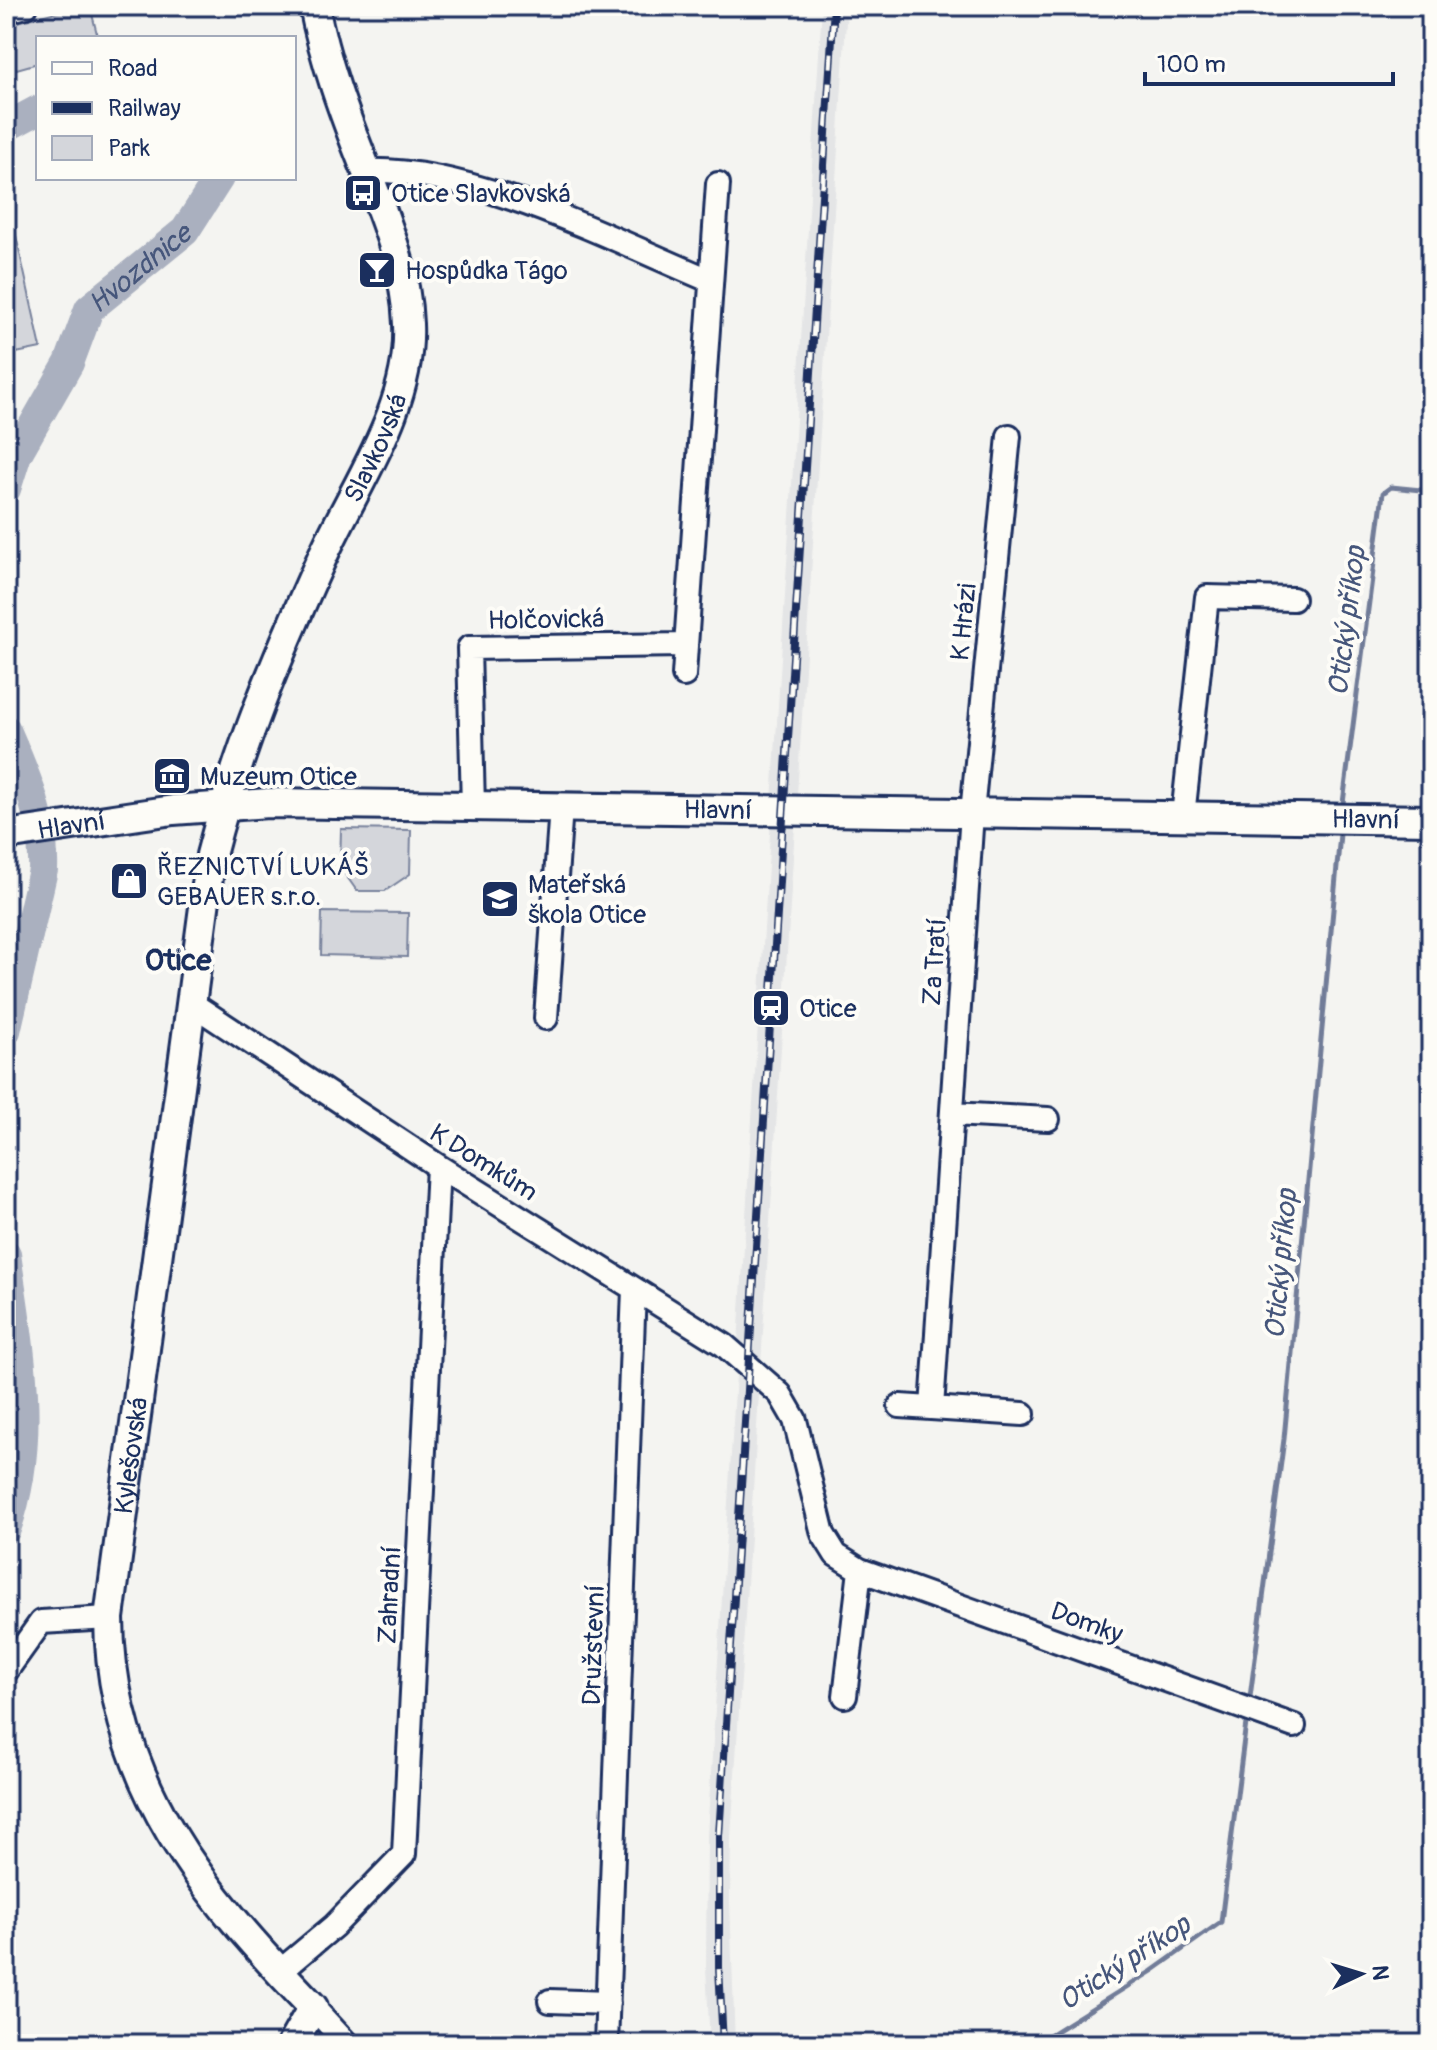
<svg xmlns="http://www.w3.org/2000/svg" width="1437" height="2050" font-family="Pangolin,sans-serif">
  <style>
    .built { fill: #e4e5e6 }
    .green { fill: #d4d6db; stroke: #78829c; stroke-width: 2 }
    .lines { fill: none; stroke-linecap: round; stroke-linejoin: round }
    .stream { stroke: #717c98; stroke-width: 5 }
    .river { stroke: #aab0bf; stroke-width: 30 }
    .minor-casing { stroke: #1b2f5e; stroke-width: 28 }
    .major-casing { stroke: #1b2f5e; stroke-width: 34 }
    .minor { stroke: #fdfcf7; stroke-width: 22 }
    .major { stroke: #fdfcf7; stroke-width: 28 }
    .rail-casing { stroke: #1b2f5e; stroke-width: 8 }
    .rail { stroke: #fdfcf7; stroke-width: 5; stroke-dasharray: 15; stroke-linecap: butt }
    .labels { text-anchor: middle; stroke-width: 8; stroke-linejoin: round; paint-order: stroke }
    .poi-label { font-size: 26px; fill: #1b2f5e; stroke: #fdfcf7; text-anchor: start }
    .street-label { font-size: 26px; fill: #1b2f5e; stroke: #fdfcf7 }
    .water-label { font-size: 28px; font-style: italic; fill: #46567b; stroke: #fdfcf7 }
    .quarter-label { font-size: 30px; font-weight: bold; fill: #1b2f5e; stroke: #fdfcf7 }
  </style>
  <rect width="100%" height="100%" fill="#f4f4f1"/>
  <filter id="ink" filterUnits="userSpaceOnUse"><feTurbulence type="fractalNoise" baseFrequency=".0125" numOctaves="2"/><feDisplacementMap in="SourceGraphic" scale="16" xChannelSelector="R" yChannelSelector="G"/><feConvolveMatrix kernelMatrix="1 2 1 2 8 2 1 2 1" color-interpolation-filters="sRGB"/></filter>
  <g filter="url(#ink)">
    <path class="built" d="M 822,6 L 847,6 L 731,1837 L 730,1901 L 735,2044 L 710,2044 L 706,1967 L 707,1836 Z"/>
    <path class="green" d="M 79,6 L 90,6 L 98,38 L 38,38 L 38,63 L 6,72 L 6,25 Z
      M 11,213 L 41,348 L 6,355 L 6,214 Z
      M 341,829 L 411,830 L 410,874 L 385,891 L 357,891 L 340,867 Z
      M 322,912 L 408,913 L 407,957 L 321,955 Z"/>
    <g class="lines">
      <path class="stream" d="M 1343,803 L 1383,493 L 1391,487 L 1431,491
        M 1250,1697 L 1284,1439 L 1340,834
        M 1035,2044 L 1152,1971 L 1221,1922 L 1247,1715"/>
      <g class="river">
        <path d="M 6,127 L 38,110"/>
        <path id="s1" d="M 6,489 L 17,454 L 69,363 L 89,309 L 185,231 L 219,178"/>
        <path d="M 6,730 C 26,776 45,819 43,870 L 6,1031"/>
        <path d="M 6,1254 C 19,1346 38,1439 6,1529"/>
      </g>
      <g class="minor-casing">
        <path id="minor" d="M 6,11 L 26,6
          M 366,171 C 472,167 611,239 709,280
          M 684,675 L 718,184
          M 473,807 L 469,648 L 686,645
          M 1183,816 L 1207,597 L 1293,599
          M 191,1003 L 438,1166 L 724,1345 L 780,1394 L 795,1420 L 823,1534 L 836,1555 L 860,1570 L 1294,1726
          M 546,1018 L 561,807
          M 952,1114 L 1048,1119
          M 900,1406 L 1023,1414
          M 932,1408 L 972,813 L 1009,436
          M 6,1671 L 41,1622 L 109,1618
          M 845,1696 L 860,1570
          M 279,1972 L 334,1926 L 404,1854 L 438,1166
          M 550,2001 L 608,2003
          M 313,2007 L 347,2044
          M 606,2044 L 634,1289"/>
      </g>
      <g class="major-casing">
        <g id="major">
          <path id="s2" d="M 6,835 L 173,810 L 268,803 L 1431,820"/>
          <path id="s3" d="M 292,2044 L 313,2007 C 204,1894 110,1783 109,1618 L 211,855 C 237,753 278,655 321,560 C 354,485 412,409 408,324 C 406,268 385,219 365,167 C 344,114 325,62 314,6"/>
        </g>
      </g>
      <use href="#minor" class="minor"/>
      <use href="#major" class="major"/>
      <g class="rail-casing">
        <path id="rail" d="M 723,2044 L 719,1967 L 719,1836 L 834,6"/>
      </g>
      <use href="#rail" class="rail"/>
    </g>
  </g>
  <defs>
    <g id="bus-square" transform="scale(2)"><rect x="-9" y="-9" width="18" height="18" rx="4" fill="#1b2f5e" stroke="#fdfcf7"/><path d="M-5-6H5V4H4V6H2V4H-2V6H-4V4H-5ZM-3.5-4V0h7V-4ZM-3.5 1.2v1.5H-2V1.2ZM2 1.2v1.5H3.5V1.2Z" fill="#fff"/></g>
    <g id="bar-square" transform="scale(2)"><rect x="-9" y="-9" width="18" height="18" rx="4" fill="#1b2f5e" stroke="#fdfcf7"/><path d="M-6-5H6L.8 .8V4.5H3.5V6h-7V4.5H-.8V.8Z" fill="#fff"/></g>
    <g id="museum-square" transform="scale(2)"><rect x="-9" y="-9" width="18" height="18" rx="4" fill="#1b2f5e" stroke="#fdfcf7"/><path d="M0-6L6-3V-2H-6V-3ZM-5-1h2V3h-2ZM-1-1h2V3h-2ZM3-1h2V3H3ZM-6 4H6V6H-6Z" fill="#fff"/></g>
    <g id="shop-square" transform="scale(2)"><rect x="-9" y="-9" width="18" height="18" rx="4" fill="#1b2f5e" stroke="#fdfcf7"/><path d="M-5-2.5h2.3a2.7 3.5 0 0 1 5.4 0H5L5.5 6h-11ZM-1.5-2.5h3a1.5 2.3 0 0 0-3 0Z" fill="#fff"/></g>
    <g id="school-square" transform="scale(2)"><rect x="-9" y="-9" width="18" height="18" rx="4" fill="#1b2f5e" stroke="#fdfcf7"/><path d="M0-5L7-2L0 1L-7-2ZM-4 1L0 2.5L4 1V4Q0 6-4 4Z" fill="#fff"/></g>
    <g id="station-square" transform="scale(2)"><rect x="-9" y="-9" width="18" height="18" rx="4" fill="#1b2f5e" stroke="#fdfcf7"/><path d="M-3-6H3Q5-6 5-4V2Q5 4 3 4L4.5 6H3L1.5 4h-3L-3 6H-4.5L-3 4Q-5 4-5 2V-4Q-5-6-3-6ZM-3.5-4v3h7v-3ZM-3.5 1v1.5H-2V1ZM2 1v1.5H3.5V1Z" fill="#fff"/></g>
  </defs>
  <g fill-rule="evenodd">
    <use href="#bus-square" x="363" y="193"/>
    <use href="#bar-square" x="377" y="270"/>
    <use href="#museum-square" x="172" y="776"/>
    <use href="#shop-square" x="129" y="881"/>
    <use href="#school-square" x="500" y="899"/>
    <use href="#station-square" x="771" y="1008"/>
  </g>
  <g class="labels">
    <g class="poi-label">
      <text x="391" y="202">Otice Slavkovská</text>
      <text x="405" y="279">Hospůdka Tágo</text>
      <text x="200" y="785">Muzeum Otice</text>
      <text x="157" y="875">ŘEZNICTVÍ LUKÁŠ<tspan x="157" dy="30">GEBAUER s.r.o.</tspan></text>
      <text x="528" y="893">Mateřská<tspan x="528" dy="30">škola Otice</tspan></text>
      <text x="799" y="1017">Otice</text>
    </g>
    <g class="street-label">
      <text dy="9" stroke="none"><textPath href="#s3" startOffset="1704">Slavkovská</textPath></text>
      <text transform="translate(546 619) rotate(-1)" y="9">Holčovická</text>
      <text transform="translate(963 622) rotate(-84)" y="9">K Hrázi</text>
      <text dy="9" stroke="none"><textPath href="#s2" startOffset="714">Hlavní</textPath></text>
      <text dy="9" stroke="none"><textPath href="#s2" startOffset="1362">Hlavní</textPath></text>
      <text dy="9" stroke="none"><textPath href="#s2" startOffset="66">Hlavní</textPath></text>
      <text transform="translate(934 962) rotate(-86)" y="9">Za Tratí</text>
      <text transform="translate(484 1162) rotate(32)" y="9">K Domkům</text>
      <text dy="9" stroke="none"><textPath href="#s3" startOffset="658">Kylešovská</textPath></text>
      <text transform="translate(389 1595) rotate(-87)" y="9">Zahradní</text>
      <text transform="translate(1087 1622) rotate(20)" y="9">Domky</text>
      <text transform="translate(593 1645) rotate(-88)" y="9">Družstevní</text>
    </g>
    <g class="water-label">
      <text dy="10" stroke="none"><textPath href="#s1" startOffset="264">Hvozdnice</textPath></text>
      <text transform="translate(1346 621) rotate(-83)" y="10">Otický příkop</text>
      <text transform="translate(1280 1264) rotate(-85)" y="10">Otický příkop</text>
      <text transform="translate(1124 1962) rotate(-33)" y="10">Otický příkop</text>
    </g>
    <g class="quarter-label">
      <text x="178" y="970">Otice</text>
    </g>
  </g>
  <rect width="1437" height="2050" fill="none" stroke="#fdfcf7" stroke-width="32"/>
  <rect x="16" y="16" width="1405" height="2018" fill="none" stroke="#1b2f5e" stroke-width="3" filter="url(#ink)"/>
  <rect x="36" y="36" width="260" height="144" fill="#fdfcf7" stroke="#a3aaba" stroke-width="2"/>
  <rect x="52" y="62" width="40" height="12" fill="#fdfcf7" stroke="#a3aaba" stroke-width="2"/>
  <text x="108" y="76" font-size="24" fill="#1b2f5e">Road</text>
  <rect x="52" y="102" width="40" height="12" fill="#1b2f5e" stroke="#a3aaba" stroke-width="2"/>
  <text x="108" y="116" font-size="24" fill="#1b2f5e">Railway</text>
  <rect x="52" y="136" width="40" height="24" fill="#d4d6db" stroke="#a3aaba" stroke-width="2"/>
  <text x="108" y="156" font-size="24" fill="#1b2f5e">Park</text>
  <g transform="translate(1361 1974) rotate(86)" stroke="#fdfcf7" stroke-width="6" paint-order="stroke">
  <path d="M0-6L14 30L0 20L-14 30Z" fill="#1b2f5e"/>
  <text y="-12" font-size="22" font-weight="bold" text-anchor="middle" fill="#1b2f5e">N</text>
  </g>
  <path d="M1145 72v12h248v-12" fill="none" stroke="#1b2f5e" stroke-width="4"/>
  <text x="1157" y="72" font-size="24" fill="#1b2f5e" stroke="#fdfcf7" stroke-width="6" paint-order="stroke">100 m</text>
</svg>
